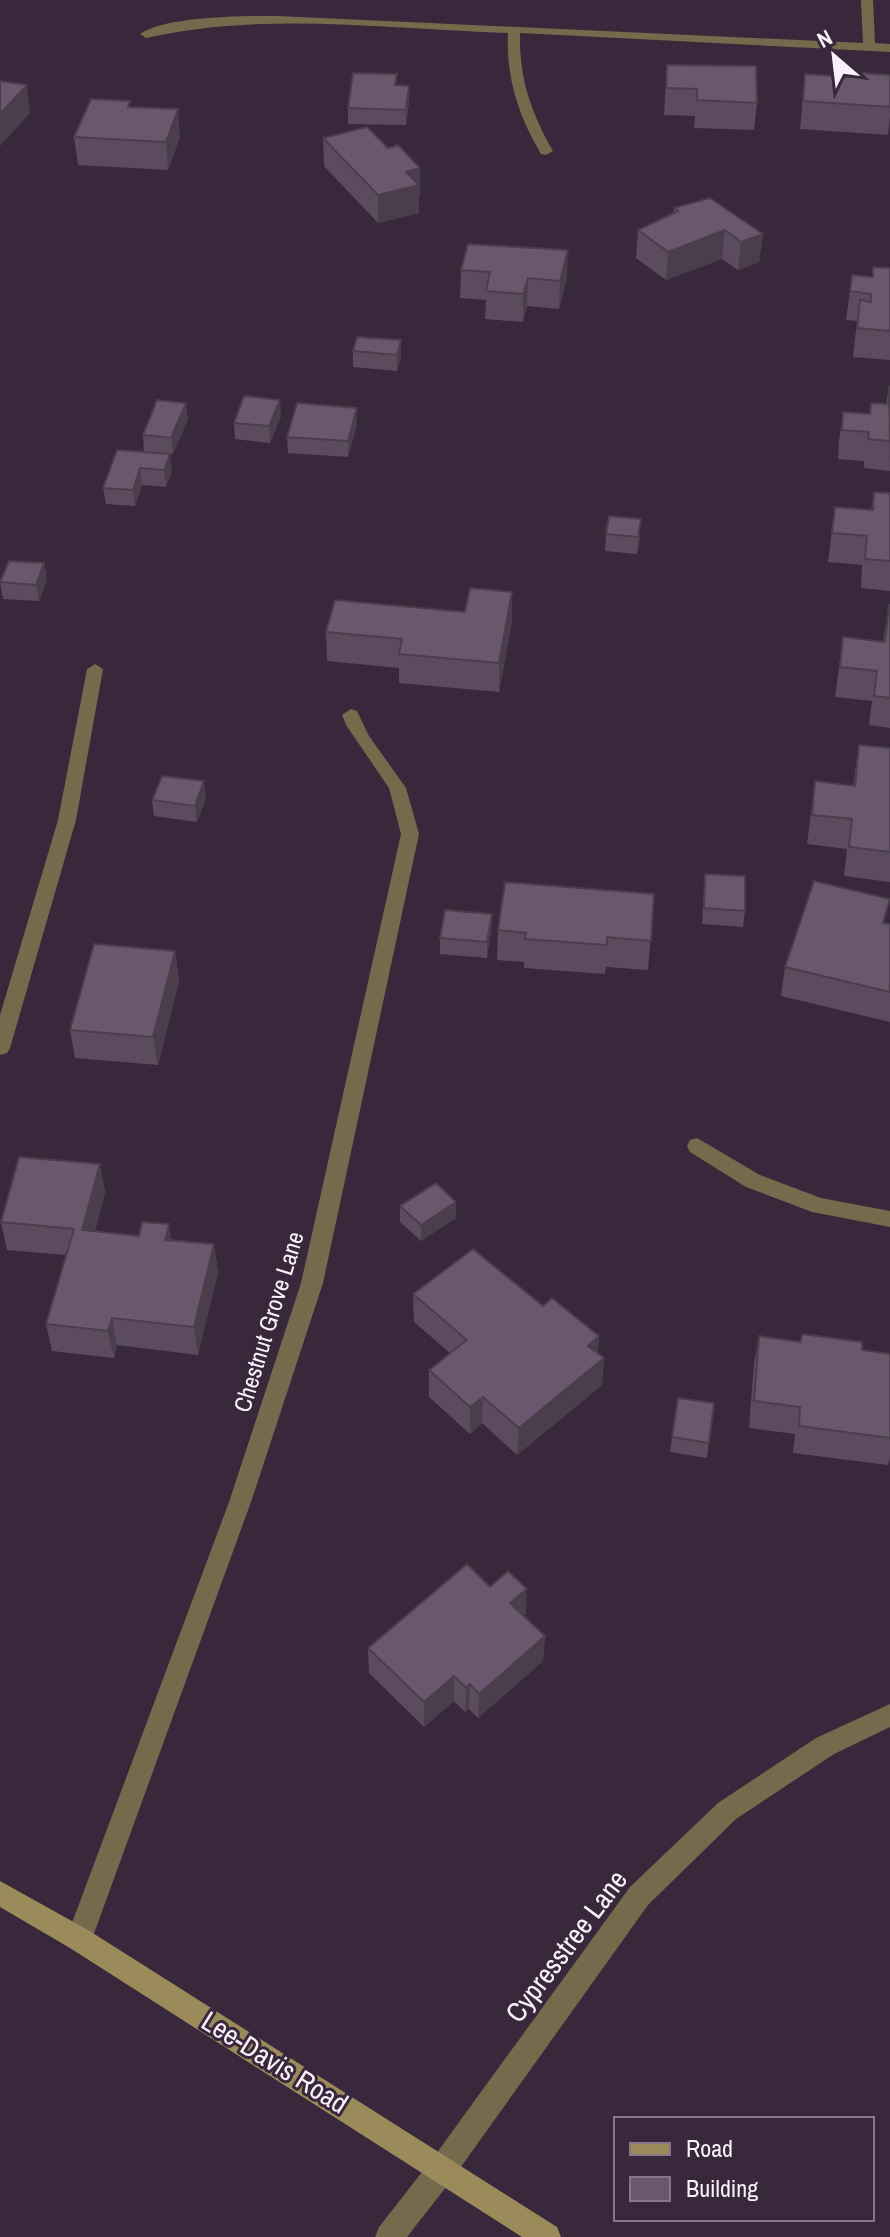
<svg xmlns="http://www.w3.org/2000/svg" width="890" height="2237" font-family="'Archivo Narrow',sans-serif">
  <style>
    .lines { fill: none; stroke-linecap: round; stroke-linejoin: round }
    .service { fill: #746a4c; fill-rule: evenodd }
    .minor { fill: #746a4c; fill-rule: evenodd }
    .secondary { fill: #9b8b5b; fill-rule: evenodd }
    .wall { fill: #5c4b5e }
    .shaded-wall { fill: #4b3d4c }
    .building { fill: #6b576d; stroke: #4b3d4c; stroke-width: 2 }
    .labels { text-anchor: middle; stroke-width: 6; stroke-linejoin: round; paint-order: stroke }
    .street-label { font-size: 24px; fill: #fcf0fd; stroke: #39273b }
    .near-street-label { font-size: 28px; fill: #fcf0fd; stroke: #39273b }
  </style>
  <rect width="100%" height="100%" fill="#39273b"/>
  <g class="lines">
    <path class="service" d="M 95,664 L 103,669 L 76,820 L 10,1048 L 7,1053 L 0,1055 L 0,1015 L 58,820 L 87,669 Z"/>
    <path class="minor" d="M 861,0 L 873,0 L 875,43 L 890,44 L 890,52 L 520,33 C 519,78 531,112 553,151 L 546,155 L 541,154 C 518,115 506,78 508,33 C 388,29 264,11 146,38 L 140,34 C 166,16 245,16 278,16 L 863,43 Z
      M 351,709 L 357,711 L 369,736 L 406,788 L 419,834 L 323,1283 L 251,1502 L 92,1939 L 88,1948 L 79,1952 L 70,1948 L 66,1939 L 229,1502 L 301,1283 L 401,834 L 389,788 L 346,725 L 342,715 Z
      M 697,1138 L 760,1175 L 821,1198 L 890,1211 L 890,1227 L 812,1212 L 746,1187 L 690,1152 L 687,1146 L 690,1140 Z
      M 890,1704 L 890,1727 L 834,1754 L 736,1819 L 648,1905 L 453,2178 L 407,2237 L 375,2237 L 379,2227 L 433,2158 L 630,1887 L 718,1803 L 816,1738 Z"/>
    <path class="secondary" d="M 0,1881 L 88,1930 L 557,2227 L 561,2237 L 522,2237 L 70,1948 L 0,1907 Z"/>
  </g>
  <path class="wall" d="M 667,65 L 757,103 L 754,130 L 694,128 L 695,116 L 664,115 Z
    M 848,72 L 890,75 L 890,118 L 888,135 L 800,129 L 805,74 L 848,76 Z
    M 397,85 L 409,101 L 406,125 L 348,124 L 348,108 Z
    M 130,107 L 180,137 L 168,170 L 78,165 L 74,137 Z
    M 323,138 L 420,168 L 420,196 L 419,196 L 419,213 L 378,223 L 324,166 Z
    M 674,208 L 763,234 L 759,262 L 738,270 L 722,259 L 666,280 L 636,258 L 638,230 L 673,213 Z
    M 873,267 L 890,268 L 890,360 L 853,357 L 857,321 L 846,320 L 852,275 L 872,277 Z
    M 461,270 L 567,278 L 559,309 L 527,306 L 523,322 L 485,319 L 486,300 L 460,298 Z
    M 401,340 L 401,356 L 397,371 L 353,367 L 353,351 Z
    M 889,386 L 890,471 L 864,468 L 864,461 L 838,459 L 839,441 L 843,412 L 870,414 L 871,403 L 886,404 Z
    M 281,416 L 270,443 L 235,439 L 234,423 Z
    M 188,419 L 173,454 L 144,452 L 143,435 Z
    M 357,424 L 348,457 L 288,453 L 287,437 Z
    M 117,450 L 172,470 L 166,487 L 142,485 L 135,506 L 106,504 L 103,488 Z
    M 874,492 L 890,493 L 890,591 L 861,588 L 862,565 L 828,562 L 835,507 L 871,510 Z
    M 606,534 L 640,536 L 637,554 L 605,551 Z
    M 44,563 L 47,580 L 39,601 L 3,599 L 0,582 Z
    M 889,605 L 890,605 L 890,728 L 869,725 L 872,701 L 835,697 L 843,637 L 883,642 Z
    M 512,621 L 499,692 L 399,683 L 399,668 L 327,661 L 326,632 Z
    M 859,745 L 890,748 L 890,882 L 844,876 L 847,849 L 807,844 L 815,781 L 853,786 Z
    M 206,798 L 197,822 L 154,816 L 152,800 Z
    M 705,874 L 745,911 L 743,927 L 702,924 Z
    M 654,894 L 648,970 L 606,967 L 605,974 L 524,968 L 524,962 L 497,960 L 498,930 Z
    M 492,914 L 491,930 L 487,958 L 440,954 L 440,938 Z
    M 885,923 L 890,924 L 890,1022 L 781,996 L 785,967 Z
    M 175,951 L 179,980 L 158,1065 L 75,1058 L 70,1030 Z
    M 100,1164 L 105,1192 L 95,1231 L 214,1244 L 218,1272 L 198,1355 L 117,1345 L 114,1358 L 52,1351 L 46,1324 L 66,1255 L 7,1250 L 1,1222 Z
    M 456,1202 L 456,1218 L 421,1241 L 400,1222 L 400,1206 Z
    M 413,1294 L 543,1306 L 599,1336 L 598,1354 L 604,1358 L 602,1385 L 517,1455 L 482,1423 L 470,1434 L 429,1397 L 429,1370 L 450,1353 L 414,1322 Z
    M 802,1334 L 862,1350 L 890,1354 L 890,1458 L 888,1465 L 793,1453 L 795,1434 L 749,1428 L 754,1363 L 759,1336 L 800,1342 Z
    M 678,1398 L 714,1403 L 707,1458 L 670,1452 Z
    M 526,1614 L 524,1616 L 545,1636 L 543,1661 L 478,1718 L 469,1709 L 465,1712 L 454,1701 L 424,1727 L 369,1673 L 368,1648 Z"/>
  <path class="shaded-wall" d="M 27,85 L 30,113 L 0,146 L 0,114 Z
    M 409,86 L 409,101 L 406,125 L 406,110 Z
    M 178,109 L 180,137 L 168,170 L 166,142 Z
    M 420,168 L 420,196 L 419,196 L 419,213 L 378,223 L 378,195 L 406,172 Z
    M 725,230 L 722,259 L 666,280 L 668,252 Z
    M 763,234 L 759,262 L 738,270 L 741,242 Z
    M 568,250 L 567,278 L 559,309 L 560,281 Z
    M 528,278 L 527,306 L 523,322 L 523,294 Z
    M 401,340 L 401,356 L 397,371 L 397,355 Z
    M 280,400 L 281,416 L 270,443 L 269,426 Z
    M 186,403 L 188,419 L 173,454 L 171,438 Z
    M 357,408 L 357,424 L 348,457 L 348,441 Z
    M 170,454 L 172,470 L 166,487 L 164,470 Z
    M 140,468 L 142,485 L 135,506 L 133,490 Z
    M 641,519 L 640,536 L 637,554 L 638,537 Z
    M 44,563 L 47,580 L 39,601 L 36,585 Z
    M 512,592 L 512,621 L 499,692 L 499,663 Z
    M 204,781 L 206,798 L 197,822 L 195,806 Z
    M 492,914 L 491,930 L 487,958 L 487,942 Z
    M 175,951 L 179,980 L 158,1065 L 153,1037 Z
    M 100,1164 L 105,1192 L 88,1258 L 82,1230 Z
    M 456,1202 L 456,1218 L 421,1241 L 421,1225 Z
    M 169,1224 L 173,1252 L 165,1240 Z
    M 214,1244 L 218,1272 L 198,1355 L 194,1327 Z
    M 112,1318 L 117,1345 L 114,1358 L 108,1331 Z
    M 599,1336 L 597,1363 L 588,1346 Z
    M 604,1358 L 602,1385 L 517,1455 L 519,1428 Z
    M 483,1397 L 482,1423 L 470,1434 L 470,1407 Z
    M 527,1589 L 526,1614 L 509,1628 L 510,1603 Z
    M 545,1636 L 543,1661 L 478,1718 L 479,1694 Z
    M 454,1676 L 454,1701 L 424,1727 L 424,1702 Z
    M 470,1684 L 469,1709 L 465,1712 L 466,1688 Z"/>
  <path class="building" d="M 667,65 L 756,66 L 757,103 L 697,100 L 697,89 L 666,88 Z
    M 848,72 L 890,75 L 890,107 L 803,101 L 805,74 L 849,77 Z
    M 353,73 L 397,74 L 395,85 L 409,86 L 406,110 L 348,108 Z
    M 0,81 L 27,85 L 0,114 Z
    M 91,99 L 130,101 L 128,107 L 178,109 L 166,142 L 74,137 Z
    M 367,127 L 388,148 L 398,145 L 420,168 L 406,172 L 419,185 L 378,195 L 323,138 Z
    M 710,198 L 763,234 L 741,242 L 725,230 L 668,252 L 638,230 L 678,211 L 674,208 Z
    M 468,244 L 568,250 L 560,281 L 528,278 L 523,294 L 486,291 L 490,272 L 461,270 Z
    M 873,267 L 890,268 L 890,331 L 857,328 L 860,300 L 871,302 L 871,294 L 850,291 L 852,275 L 873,277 Z
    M 357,337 L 401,340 L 397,355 L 353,351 Z
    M 889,386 L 890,441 L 868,439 L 869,432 L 842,430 L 843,412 L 870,414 L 871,403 L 889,404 Z
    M 244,396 L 280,400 L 269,426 L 234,423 Z
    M 157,400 L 186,403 L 171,438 L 143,435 Z
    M 297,403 L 357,408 L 348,441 L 287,437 Z
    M 117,450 L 170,454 L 164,470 L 140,468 L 133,490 L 103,488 Z
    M 874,492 L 890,493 L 890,561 L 865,559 L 867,536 L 832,533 L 835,507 L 873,510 Z
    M 609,516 L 641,519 L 638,537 L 606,534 Z
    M 9,561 L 44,563 L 36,585 L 0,582 Z
    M 470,588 L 512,592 L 499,663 L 399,654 L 402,639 L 326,632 L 335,600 L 465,612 Z
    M 889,605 L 890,605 L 890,698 L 874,696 L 877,671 L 840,667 L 843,637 L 885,642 Z
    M 859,745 L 890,748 L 890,852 L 849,847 L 852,819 L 812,815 L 815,781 L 855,786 Z
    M 162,776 L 204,781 L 195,806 L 152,800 Z
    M 705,874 L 745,876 L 745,911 L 704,908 Z
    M 814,881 L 890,899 L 883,923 L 890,924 L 890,992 L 785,967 Z
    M 505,882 L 654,894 L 651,941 L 607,937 L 607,945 L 525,939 L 526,933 L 498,930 Z
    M 445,910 L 492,914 L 487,942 L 440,938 Z
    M 94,944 L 175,951 L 153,1037 L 70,1030 Z
    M 19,1157 L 100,1164 L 82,1230 L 139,1236 L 142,1222 L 169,1224 L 165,1240 L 214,1244 L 194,1327 L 112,1318 L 108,1331 L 46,1324 L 74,1229 L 1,1222 Z
    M 436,1183 L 456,1202 L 421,1225 L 400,1206 Z
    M 473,1249 L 543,1306 L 552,1298 L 599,1336 L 588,1346 L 604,1358 L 519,1428 L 483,1397 L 470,1407 L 429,1370 L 467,1340 L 413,1294 Z
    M 802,1334 L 862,1342 L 862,1350 L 890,1354 L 890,1438 L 799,1426 L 800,1407 L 754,1401 L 759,1336 L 801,1342 Z
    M 678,1398 L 714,1403 L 709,1443 L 672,1437 Z
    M 467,1564 L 490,1587 L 508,1571 L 527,1589 L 510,1603 L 545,1636 L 479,1694 L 470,1684 L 466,1688 L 454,1676 L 424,1702 L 368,1648 Z"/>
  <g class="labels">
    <g class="street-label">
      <text transform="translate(269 1322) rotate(-73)" y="8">Chestnut Grove Lane</text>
    </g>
    <g class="near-street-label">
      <text transform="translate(566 1946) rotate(-53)" y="10">Cypresstree Lane</text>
      <text transform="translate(275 2062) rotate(32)" y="10">Lee-Davis Road</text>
    </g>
  </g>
  <rect x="614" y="2117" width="260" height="104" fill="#39273b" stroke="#877789" stroke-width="2"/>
  <rect x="630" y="2143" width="40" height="12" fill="#9b8b5b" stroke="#877789" stroke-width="2"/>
  <text x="686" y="2157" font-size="24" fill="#fcf0fd">Road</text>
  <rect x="630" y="2177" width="40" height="24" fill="#6b576d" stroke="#877789" stroke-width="2"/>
  <text x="686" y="2197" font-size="24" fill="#fcf0fd">Building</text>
  <g transform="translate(834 56) rotate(332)" stroke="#39273b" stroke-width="6" paint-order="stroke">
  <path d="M0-6L14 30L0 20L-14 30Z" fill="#fcf0fd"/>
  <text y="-12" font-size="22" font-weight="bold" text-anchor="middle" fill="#fcf0fd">N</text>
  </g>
</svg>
